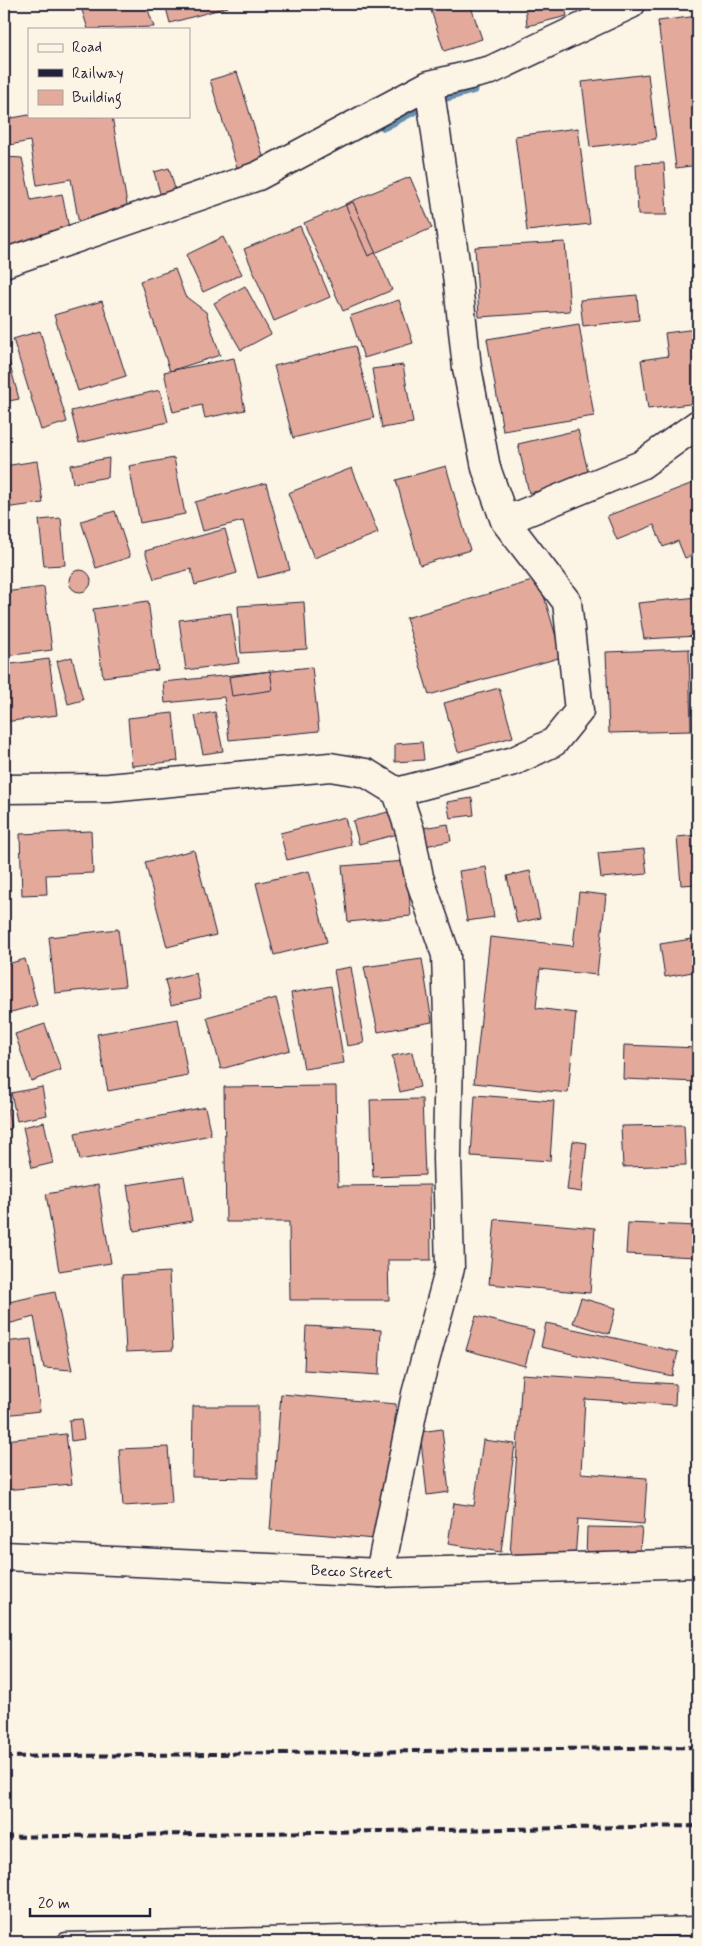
<svg xmlns="http://www.w3.org/2000/svg" width="702" height="1946" font-family="Mynerve,sans-serif">
  <style>
    .lines { fill: none; stroke-linecap: round; stroke-linejoin: round }
    .stream { stroke: #6a90af; stroke-width: 12 }
    .building { fill: #e3aa9c; stroke: #22223b }
    .service-casing { stroke: #22223b; stroke-width: 21 }
    .minor-casing { stroke: #22223b; stroke-width: 31 }
    .tertiary-casing { stroke: #22223b; stroke-width: 31 }
    .service { stroke: #fcf5e5; stroke-width: 18 }
    .minor { stroke: #fcf5e5; stroke-width: 28 }
    .tertiary { stroke: #fcf5e5; stroke-width: 28 }
    .rail { stroke: #22223b; stroke-width: 4; stroke-dasharray: 8 4; stroke-linecap: butt }
    .labels { text-anchor: middle; stroke-width: 4.5; stroke-linejoin: round; paint-order: stroke }
    .street-label { font-size: 15px; fill: #22223b; stroke: #fcf5e5 }
  </style>
  <rect width="100%" height="100%" fill="#fcf5e5"/>
  <filter id="ink" filterUnits="userSpaceOnUse"><feTurbulence type="fractalNoise" baseFrequency=".02" numOctaves="2"/><feDisplacementMap in="SourceGraphic" scale="10" xChannelSelector="R" yChannelSelector="G"/><feConvolveMatrix kernelMatrix="1 2 1 2 8 2 1 2 1" color-interpolation-filters="sRGB"/></filter>
  <g filter="url(#ink)">
    <g class="lines">
      <path class="stream" d="M 384,125 L 431,100 L 473,88"/>
    </g>
    <path class="building" d="M 80,4 L 146,4 L 154,27 L 88,29 Z
      M 165,4 L 227,4 L 228,7 L 170,23 Z
      M 429,4 L 470,4 L 482,39 L 444,51 Z
      M 525,4 L 564,4 L 567,16 L 527,26 Z
      M 698,16 L 698,56 L 693,57 L 698,102 L 698,165 L 676,168 L 658,21 Z
      M 237,72 L 266,166 L 239,174 L 210,80 Z
      M 648,74 L 656,139 L 590,147 L 582,82 Z
      M 29,115 L 29,116 L 112,116 L 129,216 L 79,224 L 71,179 L 37,185 L 30,141 L 10,145 L 6,119 Z
      M 578,128 L 590,224 L 527,231 L 515,136 Z
      M 4,157 L 22,158 L 31,200 L 62,194 L 70,233 L 4,247 Z
      M 664,163 L 667,215 L 638,215 L 636,164 Z
      M 169,168 L 177,196 L 162,200 L 154,172 Z
      M 410,177 L 432,228 L 368,256 L 345,204 Z
      M 353,202 L 392,290 L 343,311 L 304,223 Z
      M 300,226 L 330,297 L 274,321 L 244,249 Z
      M 223,237 L 242,274 L 203,292 L 186,255 Z
      M 565,242 L 570,311 L 479,317 L 475,247 Z
      M 175,269 L 185,296 L 206,312 L 220,355 L 170,371 L 140,281 Z
      M 245,286 L 271,334 L 241,350 L 214,303 Z
      M 637,295 L 639,320 L 583,326 L 580,300 Z
      M 399,300 L 413,343 L 364,358 L 350,316 Z
      M 102,301 L 126,376 L 78,391 L 54,315 Z
      M 579,324 L 594,416 L 503,431 L 487,339 Z
      M 696,329 L 698,342 L 698,403 L 648,409 L 641,360 L 668,356 L 665,333 Z
      M 40,331 L 67,422 L 41,430 L 13,339 Z
      M 4,343 L 19,399 L 4,402 Z
      M 355,346 L 374,418 L 293,438 L 274,366 Z
      M 234,358 L 245,410 L 205,418 L 202,405 L 173,412 L 164,372 Z
      M 403,365 L 413,423 L 382,428 L 372,369 Z
      M 160,390 L 168,422 L 79,443 L 71,411 Z
      M 578,430 L 590,480 L 529,493 L 518,444 Z
      M 109,458 L 108,477 L 73,483 L 70,465 Z
      M 174,458 L 185,514 L 140,523 L 129,466 Z
      M 37,461 L 43,503 L 4,508 L 4,466 Z
      M 446,466 L 470,550 L 420,565 L 396,480 Z
      M 352,468 L 378,533 L 314,558 L 288,493 Z
      M 698,481 L 698,553 L 685,558 L 678,541 L 663,547 L 654,525 L 617,540 L 607,516 Z
      M 266,483 L 290,570 L 258,578 L 243,521 L 203,531 L 195,502 Z
      M 115,511 L 130,557 L 96,568 L 81,521 Z
      M 61,518 L 65,565 L 44,566 L 39,520 Z
      M 225,529 L 237,573 L 195,585 L 191,569 L 154,579 L 145,551 Z
      M69 581a11 11 0 1 1 22 0a11 11 0 1 1-22 0Z
      M 539,579 L 562,657 L 429,695 L 406,618 Z
      M 44,587 L 52,650 L 5,656 L 4,592 Z
      M 698,597 L 698,636 L 644,639 L 638,603 Z
      M 148,601 L 158,670 L 103,677 L 93,609 Z
      M 304,602 L 307,649 L 241,653 L 238,606 Z
      M 231,613 L 239,663 L 186,670 L 179,620 Z
      M 689,649 L 691,731 L 609,733 L 606,652 Z
      M 72,657 L 83,700 L 68,704 L 57,661 Z
      M 49,659 L 57,715 L 4,722 L 4,665 Z
      M 312,667 L 319,731 L 229,740 L 224,697 L 165,703 L 163,682 Z
      M 270,671 L 273,690 L 232,696 L 229,677 Z
      M 499,688 L 513,737 L 458,752 L 444,703 Z
      M 215,712 L 223,751 L 203,754 L 195,716 Z
      M 173,713 L 178,761 L 132,766 L 128,718 Z
      M 422,742 L 424,760 L 395,762 L 395,744 Z
      M 472,798 L 474,815 L 450,818 L 447,802 Z
      M 392,811 L 398,834 L 359,844 L 353,821 Z
      M 345,817 L 351,845 L 287,860 L 280,833 Z
      M 448,824 L 451,841 L 425,846 L 422,828 Z
      M 91,831 L 93,873 L 46,875 L 47,894 L 22,895 L 20,834 Z
      M 698,835 L 698,884 L 681,885 L 677,837 Z
      M 644,849 L 647,874 L 601,878 L 598,853 Z
      M 194,850 L 216,935 L 167,947 L 145,862 Z
      M 406,861 L 411,916 L 348,922 L 342,866 Z
      M 486,867 L 494,917 L 467,921 L 459,871 Z
      M 309,871 L 327,942 L 274,955 L 256,883 Z
      M 530,871 L 540,918 L 517,923 L 507,876 Z
      M 579,892 L 606,895 L 597,975 L 540,969 L 536,1008 L 576,1013 L 568,1093 L 474,1083 L 490,937 L 573,946 Z
      M 118,929 L 125,986 L 55,993 L 49,937 Z
      M 698,938 L 698,971 L 665,977 L 660,944 Z
      M 25,959 L 37,1005 L 4,1014 L 4,965 Z
      M 422,959 L 432,1022 L 378,1032 L 364,967 Z
      M 351,967 L 364,1043 L 347,1046 L 334,970 Z
      M 196,973 L 201,998 L 171,1005 L 165,980 Z
      M 331,986 L 344,1063 L 304,1069 L 291,993 Z
      M 276,998 L 290,1050 L 221,1069 L 207,1017 Z
      M 178,1019 L 188,1076 L 108,1091 L 97,1034 Z
      M 45,1024 L 61,1070 L 31,1081 L 15,1034 Z
      M 624,1045 L 698,1048 L 698,1082 L 623,1079 Z
      M 412,1052 L 420,1087 L 400,1092 L 392,1056 Z
      M 336,1086 L 338,1186 L 430,1185 L 431,1260 L 388,1260 L 389,1300 L 290,1300 L 289,1222 L 226,1222 L 224,1087 Z
      M 42,1087 L 47,1115 L 17,1121 L 11,1093 Z
      M 475,1095 L 554,1101 L 550,1161 L 471,1156 Z
      M 4,1098 L 6,1098 L 11,1129 L 4,1130 Z
      M 422,1099 L 425,1175 L 373,1177 L 370,1100 Z
      M 205,1107 L 211,1135 L 80,1160 L 75,1133 Z
      M 44,1122 L 53,1163 L 32,1168 L 23,1127 Z
      M 684,1125 L 686,1165 L 623,1167 L 621,1126 Z
      M 573,1141 L 587,1143 L 582,1192 L 567,1190 Z
      M 184,1176 L 192,1221 L 134,1231 L 127,1185 Z
      M 98,1185 L 111,1263 L 59,1271 L 46,1194 Z
      M 495,1219 L 595,1228 L 590,1293 L 489,1284 Z
      M 628,1223 L 698,1226 L 698,1257 L 626,1254 Z
      M 169,1272 L 173,1350 L 126,1352 L 122,1275 Z
      M 55,1292 L 72,1370 L 44,1368 L 34,1317 L 4,1325 L 4,1303 Z
      M 581,1298 L 616,1308 L 609,1334 L 573,1323 Z
      M 476,1316 L 534,1331 L 525,1366 L 466,1350 Z
      M 546,1323 L 678,1352 L 672,1376 L 541,1347 Z
      M 306,1326 L 381,1330 L 379,1375 L 304,1370 Z
      M 31,1339 L 40,1411 L 4,1415 L 4,1342 Z
      M 522,1374 L 676,1384 L 675,1405 L 585,1399 L 581,1473 L 647,1478 L 644,1524 L 578,1519 L 575,1559 L 510,1555 Z
      M 281,1394 L 396,1404 L 386,1540 L 270,1530 Z
      M 193,1406 L 258,1406 L 258,1478 L 192,1477 Z
      M 81,1419 L 84,1439 L 71,1441 L 69,1420 Z
      M 442,1429 L 449,1492 L 427,1495 L 420,1432 Z
      M 66,1434 L 72,1484 L 4,1490 L 4,1440 Z
      M 483,1440 L 515,1444 L 501,1552 L 448,1544 L 454,1503 L 474,1506 Z
      M 168,1447 L 172,1503 L 123,1506 L 119,1449 Z
      M 587,1527 L 642,1528 L 639,1559 L 586,1558 Z"/>
    <g class="lines">
      <g class="service-casing">
        <path id="service" d="M 66,1942 L 698,1926"/>
      </g>
      <g class="minor-casing">
        <path id="minor" d="M 4,263 L 258,176 L 429,85 L 491,70 L 631,4
          M 505,521 L 641,465 L 698,424
          M 4,789 L 109,788 L 330,767 L 366,773 L 397,792 L 410,831 L 419,877 L 446,955 L 449,1046 L 447,1158 L 450,1268 L 416,1394 L 380,1573
          M 397,792 L 514,761 L 554,742 L 579,711 L 567,602 L 505,521 L 486,468 L 467,368 L 457,275 L 429,85"/>
      </g>
      <g class="tertiary-casing">
        <g id="tertiary">
          <path id="s1" d="M 4,1556 L 380,1573 L 698,1563"/>
        </g>
      </g>
      <use href="#service" class="service"/>
      <use href="#minor" class="minor"/>
      <use href="#tertiary" class="tertiary"/>
      <path class="rail" d="M 4,1757 L 698,1747
        M 4,1837 L 698,1826"/>
    </g>
  </g>
  <g class="labels">
    <g class="street-label">
      <text dy="5" stroke="none"><textPath href="#s1" startOffset="348">Becco Street</textPath></text>
    </g>
  </g>
  <rect width="702" height="1946" fill="none" stroke="#fcf5e5" stroke-width="20"/>
  <rect x="10" y="10" width="682" height="1926" fill="none" stroke="#22223b" stroke-width="2" filter="url(#ink)"/>
  <rect x="28" y="28" width="162" height="90" fill="#fcf5e5" stroke="#a5a1a1"/>
  <rect x="38" y="44" width="25" height="8" fill="#fcf5e5" stroke="#a5a1a1"/>
  <text x="72" y="52" font-size="15" fill="#22223b">Road</text>
  <rect x="38" y="69" width="25" height="8" fill="#22223b" stroke="#a5a1a1"/>
  <text x="72" y="78" font-size="15" fill="#22223b">Railway</text>
  <rect x="38" y="90" width="25" height="15" fill="#e3aa9c" stroke="#a5a1a1"/>
  <text x="72" y="102" font-size="15" fill="#22223b">Building</text>
  <path d="M30 1908v8h120v-8" fill="none" stroke="#22223b" stroke-width="2.5"/>
  <text x="38" y="1908" font-size="15" fill="#22223b" stroke="#fcf5e5" stroke-width="4" paint-order="stroke">20 m</text>
</svg>
